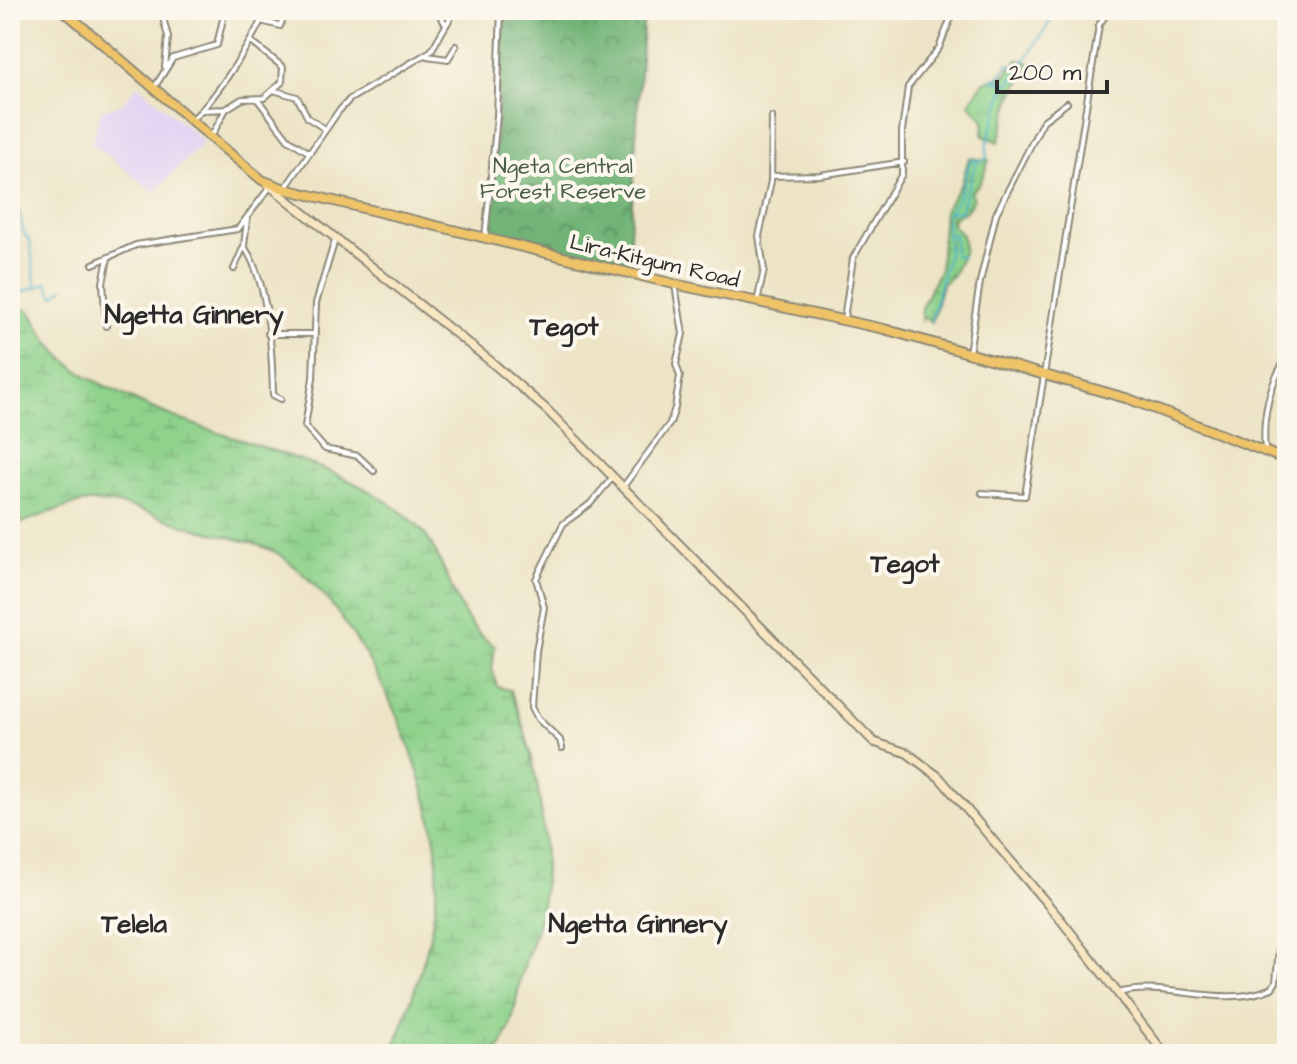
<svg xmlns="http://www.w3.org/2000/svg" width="1297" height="1064" font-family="'Architects Daughter',sans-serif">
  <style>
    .built { fill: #e2d4f3 }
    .forest { fill: url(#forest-crowns); stroke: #4e7051; stroke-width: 2 }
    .wetland { fill: url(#wetland-marsh); stroke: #5c7e5b; stroke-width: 2 }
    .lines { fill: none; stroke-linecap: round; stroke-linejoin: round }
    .stream { stroke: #4eb4cd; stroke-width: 2 }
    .street-casing { stroke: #8c8878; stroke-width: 8 }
    .secondary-casing { stroke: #8c8878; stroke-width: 11 }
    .primary-casing { stroke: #8c8878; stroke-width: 12 }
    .street { stroke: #fff; stroke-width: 4 }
    .secondary { stroke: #f9e7c3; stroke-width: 7 }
    .primary { stroke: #efc469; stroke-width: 8 }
    .labels { text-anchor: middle; stroke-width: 8; stroke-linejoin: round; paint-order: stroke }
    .park-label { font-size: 22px; fill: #495d48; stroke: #fbf7ec }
    .street-label { font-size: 22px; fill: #2b2b2b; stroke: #fbf7ec }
    .quarter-label { font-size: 26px; font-weight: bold; fill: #2b2b2b; stroke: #fbf7ec }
  </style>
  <defs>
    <pattern id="forest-crowns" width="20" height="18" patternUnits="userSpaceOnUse" patternTransform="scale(2)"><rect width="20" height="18" fill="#72b477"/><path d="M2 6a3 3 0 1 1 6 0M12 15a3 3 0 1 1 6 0" fill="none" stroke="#5e9362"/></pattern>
    <pattern id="wetland-marsh" width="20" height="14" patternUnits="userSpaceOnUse" patternTransform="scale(2)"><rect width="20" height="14" fill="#8ed28b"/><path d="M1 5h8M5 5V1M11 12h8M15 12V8" fill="none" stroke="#7bb478"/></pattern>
  </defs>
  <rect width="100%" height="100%" fill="#fbf7ec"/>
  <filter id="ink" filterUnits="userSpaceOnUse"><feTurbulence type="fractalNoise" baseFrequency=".0125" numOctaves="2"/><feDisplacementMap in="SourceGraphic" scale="16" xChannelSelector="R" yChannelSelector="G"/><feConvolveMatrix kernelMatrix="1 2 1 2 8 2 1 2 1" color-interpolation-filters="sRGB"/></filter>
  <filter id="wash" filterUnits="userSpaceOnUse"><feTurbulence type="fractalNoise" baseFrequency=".006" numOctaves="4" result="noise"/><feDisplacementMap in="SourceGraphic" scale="32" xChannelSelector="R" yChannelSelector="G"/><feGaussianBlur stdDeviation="1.8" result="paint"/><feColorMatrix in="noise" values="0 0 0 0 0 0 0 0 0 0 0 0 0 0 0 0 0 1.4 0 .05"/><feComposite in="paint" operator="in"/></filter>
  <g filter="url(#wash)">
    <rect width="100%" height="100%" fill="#ede4c6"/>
    <path class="built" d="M 138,85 L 204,142 L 154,192 L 92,143 L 101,110 L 121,105 Z"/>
    <path class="forest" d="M 505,10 L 644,10 L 628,268 L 489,234 Z"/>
    <path class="wetland" d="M 10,10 L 19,10 L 18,113 L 10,121 Z
      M 1018,60 L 1030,63 L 1011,98 L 999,142 L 983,136 L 984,120 L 969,103 L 984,82 L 1004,76 Z
      M 969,158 L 989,160 L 980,183 L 971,192 L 974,199 L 966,211 L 953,217 L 952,225 L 962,235 L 964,250 L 953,275 L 942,284 L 932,322 L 925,317 L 921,321 L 922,306 L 940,269 L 944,211 L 962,182 Z
      M 10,306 L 30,311 C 41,331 52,350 70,364 C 86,378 109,388 128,397 C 208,437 301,450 378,496 C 390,503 406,515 417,525 C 451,560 451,621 495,646 L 492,668 L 497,687 L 510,690 C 535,749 553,846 541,910 C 536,934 526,957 520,980 C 514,1010 514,1028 495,1054 L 392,1054 C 415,991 444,917 436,848 C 424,754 359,610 280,555 C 261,542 216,535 193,528 C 160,518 116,496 81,503 C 60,508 38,517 18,524 L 10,532 Z"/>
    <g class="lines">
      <path class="stream" d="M 991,78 L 1005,83
        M 997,81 L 1008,64 L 1019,67
        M 10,105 L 12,183 L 24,234 L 30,241 L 36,288
        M 949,211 L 960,211 L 977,161 L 987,159 L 987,144 L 1006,83 L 1010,83 L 1052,19 L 1053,10
        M 950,234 L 954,235 L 955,255 L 962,257
        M 10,274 L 13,273 L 22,292 L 47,283 L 54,296 L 64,288
        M 931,321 L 949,250 L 946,215 L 959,197 L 970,161 L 975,160"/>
    </g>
  </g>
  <g filter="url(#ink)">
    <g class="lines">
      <g class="street-casing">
        <path id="street" d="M 161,10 L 168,37 L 165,67
          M 437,10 L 446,25
          M 261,21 L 280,26 L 286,10
          M 427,56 L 448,59 L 456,46
          M 154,88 L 173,58 L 217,45 L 225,10
          M 273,90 L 297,97 L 308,118 L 325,129
          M 258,100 L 288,139 L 308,152
          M 204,110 L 226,109 L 242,99 L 264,98 L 282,82 L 283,67 L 250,41
          M 192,119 C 215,101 254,38 266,10
          M 211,137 L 226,109
          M 771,176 L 820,175 L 904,162
          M 286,187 L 338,112 L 350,99 L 431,51 L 455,10
          M 485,238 L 497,116 L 501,10
          M 335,240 L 316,303 L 313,378 L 305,426 L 325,449 L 358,456 L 374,471
          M 244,246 C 269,284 272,349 273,395 L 281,399
          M 93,264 L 136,245 L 238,229 L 270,187
          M 234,269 L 244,246 L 247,219
          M 757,302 L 764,270 L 759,236 L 771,181 L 772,117
          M 844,319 L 853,258 L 902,174 L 902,131 L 908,87 L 939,48 L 954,10
          M 106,326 L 103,283 L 108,258
          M 268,334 L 313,334
          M 969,353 L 980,282 L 996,214 L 1043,121 L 1067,103
          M 1265,449 C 1262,420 1269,382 1287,358
          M 623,487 L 670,423 L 675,408 L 680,376 L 676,364 L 683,334 L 675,285
          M 982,493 L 1025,496 L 1099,25 L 1109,10
          M 562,748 L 560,740 L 538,719 L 532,707 L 536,651 L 544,607 L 536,579 L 563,524 L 590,504 L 613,477
          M 1118,993 C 1169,980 1222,1010 1272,988 L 1276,982 L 1282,915 L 1287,910"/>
      </g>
      <g class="secondary-casing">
        <path id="secondary" d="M 265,182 L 489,360 L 547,410 L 874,742 L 907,753 L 939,777 L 1061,920 L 1165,1054"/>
      </g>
      <g class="primary-casing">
        <path id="primary" d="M 63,10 L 227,151 L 262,180 L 285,189 L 674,284 L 884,329 L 1129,399 L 1287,460"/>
      </g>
      <use href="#street" class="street"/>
      <use href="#secondary" class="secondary"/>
      <use href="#primary" class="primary"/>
    </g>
  </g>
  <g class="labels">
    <g class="park-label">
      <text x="563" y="173">Ngeta Central<tspan x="563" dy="25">Forest Reserve</tspan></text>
    </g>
    <g class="street-label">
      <text transform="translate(655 260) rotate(13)" y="8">Lira-Kitgum Road</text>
    </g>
    <g class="quarter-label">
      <text x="194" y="323">Ngetta Ginnery</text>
      <text x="564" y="335">Tegot</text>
      <text x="905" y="572">Tegot</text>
      <text x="134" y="932">Telela</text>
      <text x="638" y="932">Ngetta Ginnery</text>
    </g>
  </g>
  <rect width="1297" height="1064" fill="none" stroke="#fbf7ec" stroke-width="40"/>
  <path d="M997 80v12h110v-12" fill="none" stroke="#2b2b2b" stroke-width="4"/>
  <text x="1009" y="80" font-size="24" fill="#2b2b2b" stroke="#fbf7ec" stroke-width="6" paint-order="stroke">200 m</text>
</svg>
